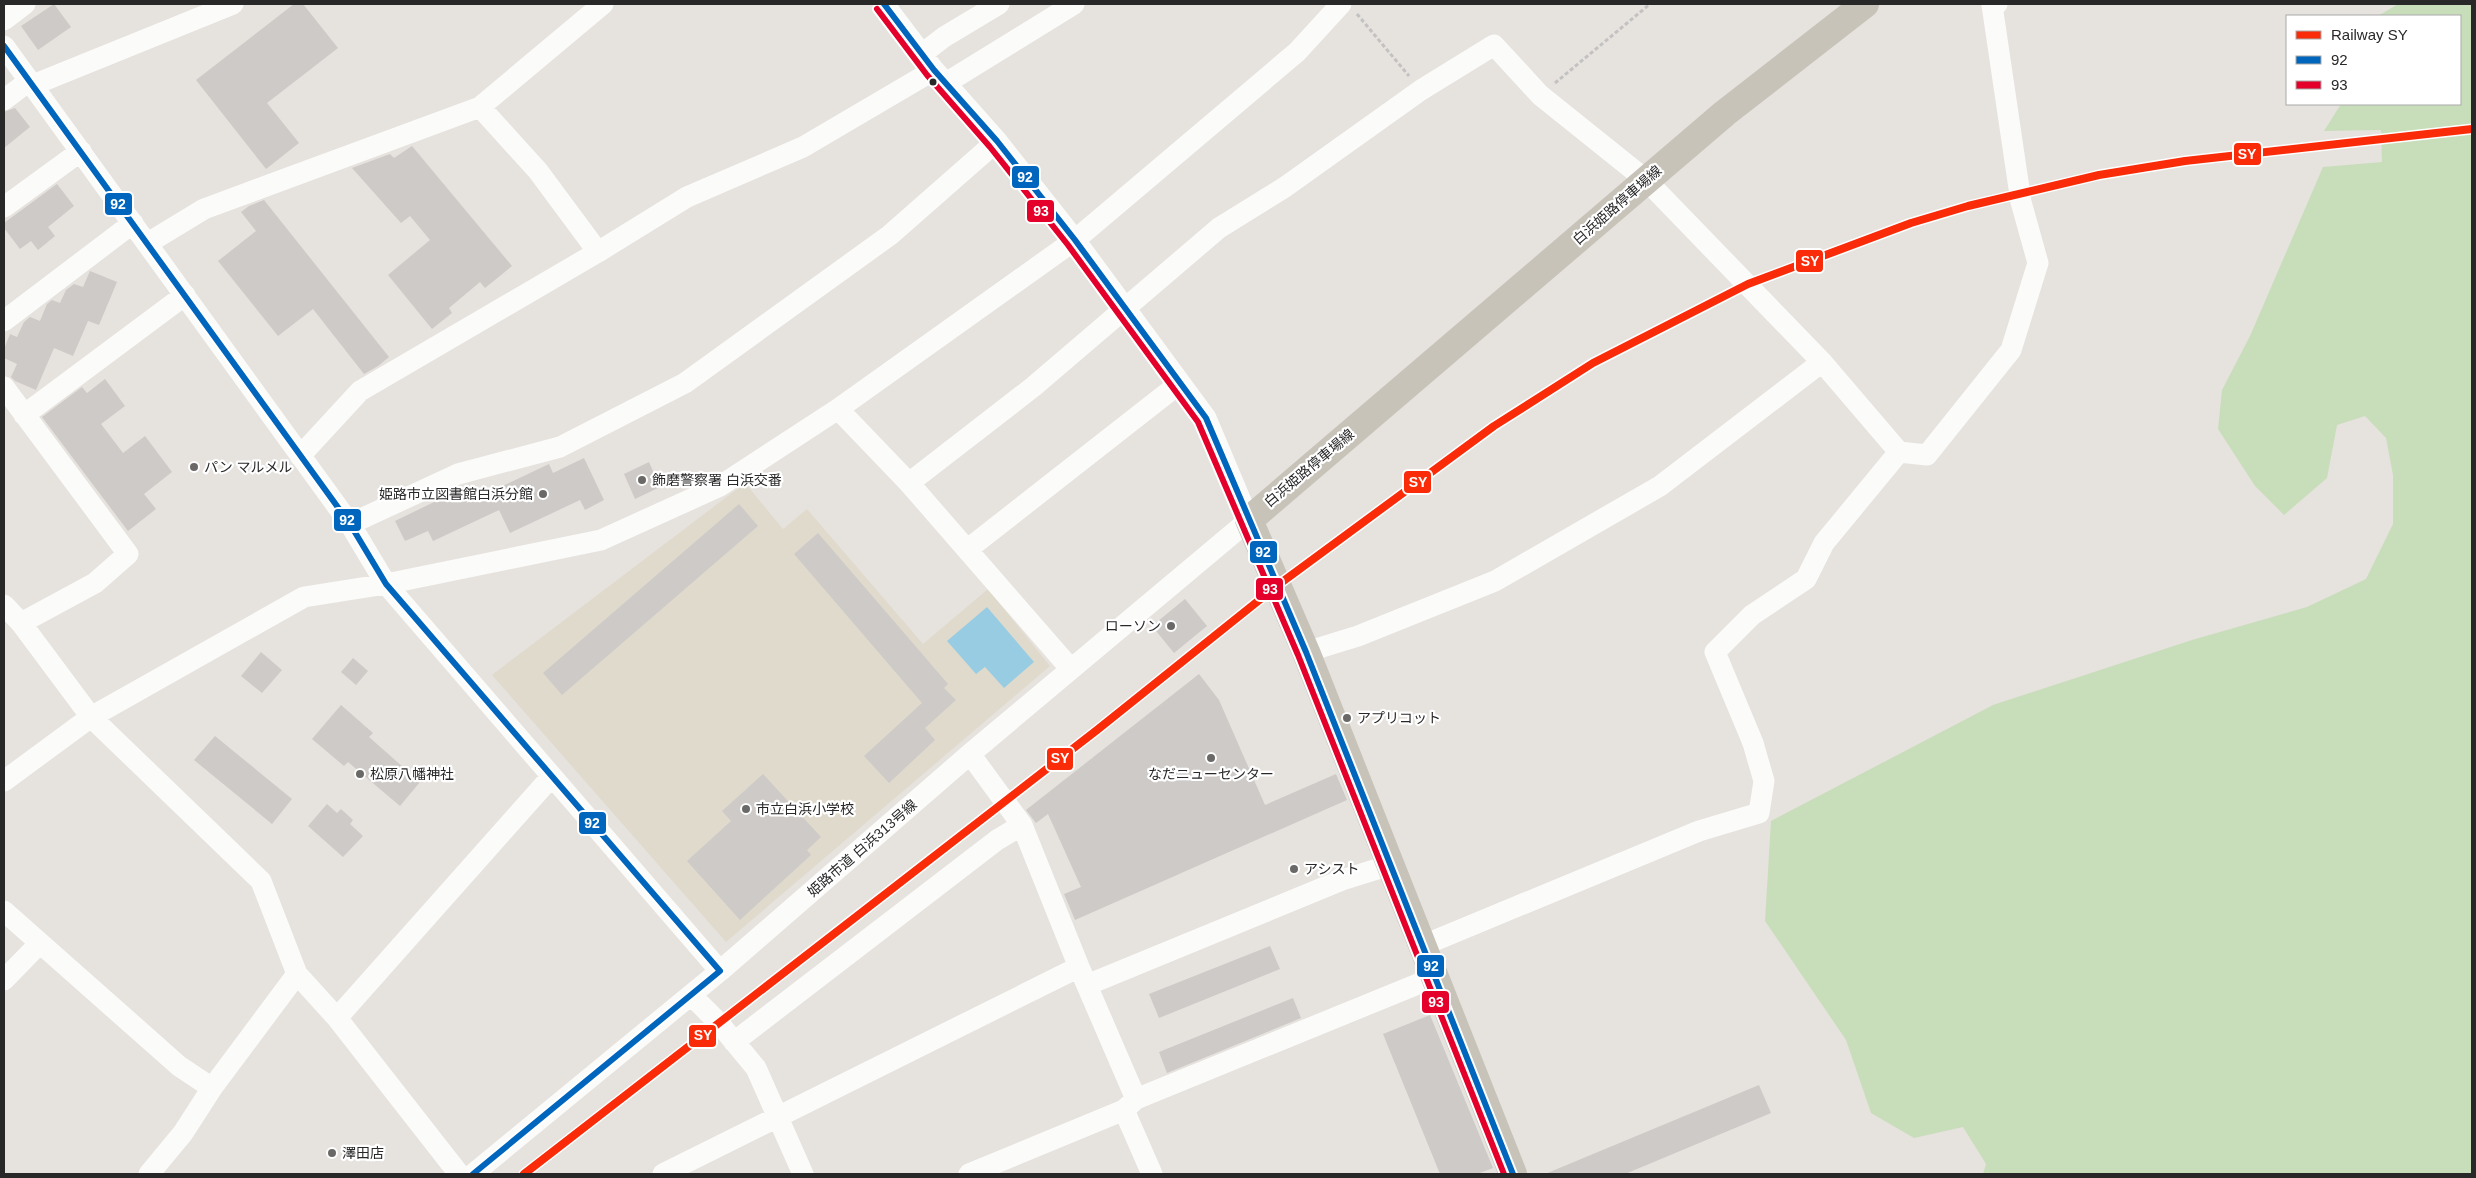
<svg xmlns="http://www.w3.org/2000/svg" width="2476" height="1178" font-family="Helvetica,'Noto Sans JP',sans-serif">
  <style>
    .education { fill: #e0dacd }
    .green { fill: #c8deba }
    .water { fill: #98cce2 }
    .building { fill: #cdcac7 }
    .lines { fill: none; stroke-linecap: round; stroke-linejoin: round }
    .path { stroke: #c3c2c2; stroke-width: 3; stroke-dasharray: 4 2.5; stroke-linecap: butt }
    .minor { stroke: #fbfbfa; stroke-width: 21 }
    .major { stroke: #c7c3b9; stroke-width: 28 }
    .bus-1-casing { stroke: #fff; stroke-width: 10 }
    .bus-2-casing { stroke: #fff; stroke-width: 10 }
    .bus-1 { stroke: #0065bd; stroke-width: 6 }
    .bus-2 { stroke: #e4002b; stroke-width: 6 }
    .rail-1-casing { stroke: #fff; stroke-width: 11 }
    .rail-1 { stroke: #fa2b08; stroke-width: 8 }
    .bus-dot { fill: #282828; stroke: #fff; stroke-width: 2 }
    .poi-dot { fill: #6a6968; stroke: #fff; stroke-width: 2 }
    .labels { text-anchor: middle; stroke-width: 4.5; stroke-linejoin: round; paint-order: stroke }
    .street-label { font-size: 14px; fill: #282828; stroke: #fff }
    .poi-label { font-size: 14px; fill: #282828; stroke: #fff; text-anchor: start }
    .line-badge { stroke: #fff; stroke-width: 2 }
    .badge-label { font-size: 14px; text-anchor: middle; font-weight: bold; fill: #fff }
  </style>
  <rect width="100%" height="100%" fill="#e6e2de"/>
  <path class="education" d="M 745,483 L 783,529 L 807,509 L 923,644 L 988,589 L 1050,666 L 726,942 L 492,675 Z"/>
  <path class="green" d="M 2398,4 L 2472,4 L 2472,1174 L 1983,1174 L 1986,1164 L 1963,1127 L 1914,1138 L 1871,1113 L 1846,1040 L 1765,921 L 1771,821 L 1993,705 L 2192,640 L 2307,607 L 2366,579 L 2393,524 L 2393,475 L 2386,438 L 2365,416 L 2337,425 L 2327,478 L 2284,515 L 2255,486 L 2218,429 L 2222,390 L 2250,336 L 2323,167 L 2382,162 L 2381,130 L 2324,131 L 2341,104 L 2460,104 L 2460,16 L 2378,16 Z"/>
  <path class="water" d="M 987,607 L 1034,662 L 1004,688 L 985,667 L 976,674 L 947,641 Z"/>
  <path class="building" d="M 54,4 L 71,27 L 38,50 L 21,26 Z
    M 294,4 L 303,4 L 338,48 L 267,103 L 299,143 L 266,169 L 196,80 Z
    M 15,108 L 30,127 L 4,148 L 4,112 Z
    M 412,146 L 512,266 L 485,288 L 480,282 L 449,308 L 452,313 L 432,329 L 388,275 L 430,240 L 410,216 L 401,223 L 352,168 L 390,154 L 394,158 Z
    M 57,184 L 74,206 L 48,227 L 55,236 L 38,250 L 31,241 L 20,249 L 4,228 L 4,223 Z
    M 264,200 L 389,357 L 378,366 L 364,374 L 313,309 L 278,336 L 218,261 L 256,231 L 241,212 L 249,206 Z
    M 90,271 L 117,282 L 99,325 L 88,321 L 73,356 L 54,348 L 36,390 L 15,381 L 11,377 L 17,364 L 4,358 L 4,349 L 10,334 L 17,337 L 24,322 L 30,317 L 40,321 L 47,304 L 52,300 L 60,303 L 66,290 L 74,284 L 83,287 Z
    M 105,379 L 125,406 L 101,424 L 123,453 L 145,436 L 172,472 L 144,494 L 156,509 L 128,531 L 42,417 L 82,387 L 87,393 Z
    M 584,458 L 604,500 L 585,510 L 580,500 L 510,533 L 499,510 L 433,541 L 428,531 L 405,541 L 395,521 L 461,489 L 467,503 L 549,464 L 553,473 Z
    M 649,462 L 660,487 L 635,499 L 624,474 Z
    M 739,504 L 758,526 L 562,695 L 543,673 Z
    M 818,533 L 948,684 L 944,688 L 956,700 L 925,728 L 935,740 L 889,783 L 864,756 L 922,703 L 794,554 Z
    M 1185,599 L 1207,626 L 1174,653 L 1152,626 Z
    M 261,652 L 282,670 L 262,693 L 241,676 Z
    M 353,658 L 368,671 L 356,685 L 341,672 Z
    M 1199,674 L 1219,700 L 1265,805 L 1336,774 L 1347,800 L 1075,920 L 1064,894 L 1081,887 L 1048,814 L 1036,823 L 1026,810 Z
    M 341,705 L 373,733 L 369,737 L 420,782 L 400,806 L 348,762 L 344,766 L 312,739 Z
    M 215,736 L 292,799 L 272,824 L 194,760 Z
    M 763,774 L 821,837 L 807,850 L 811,855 L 740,920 L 687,861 L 731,821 L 722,811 Z
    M 327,804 L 337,813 L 341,809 L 353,820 L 350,824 L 363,836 L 343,857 L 308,826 Z
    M 1270,946 L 1280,969 L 1159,1018 L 1149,994 Z
    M 1293,998 L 1301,1018 L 1167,1073 L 1159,1052 Z
    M 1430,1015 L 1493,1168 L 1477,1174 L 1440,1174 L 1383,1034 Z
    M 1759,1085 L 1771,1113 L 1625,1174 L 1545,1174 Z"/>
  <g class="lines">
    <path class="path" d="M 1357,14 L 1409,76
      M 1555,83 L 1650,4"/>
    <path class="minor" d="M 4,20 L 25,4
      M 4,46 L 350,524 L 386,584 L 720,971
      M 922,54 L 944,37 L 999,4
      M 946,83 L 1074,4
      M 33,85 L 233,4
      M 4,100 L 29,81
      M 480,107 L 538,171 L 598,252
      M 4,207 L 81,151
      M 148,243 L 204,209 L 480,107 L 603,4
      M 4,321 L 133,223
      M 4,387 L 128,554 L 95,583 L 21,623
      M 838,409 L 909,483 L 1070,668
      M 24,415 L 185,295
      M 300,456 L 360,391 L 598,252 L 687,197 L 803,147 L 934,70
      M 909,483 L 1033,387 L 1219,228 L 1285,187 L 1421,90 L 1494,45 L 1540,95 L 1646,180 L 1822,362 L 1899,452
      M 350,524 L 458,474 L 560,447 L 685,383 L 890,235 L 997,141
      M 968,549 L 1180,383
      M 4,605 L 21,623 L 91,717 L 261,881 L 297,974 L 337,1018 L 459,1174
      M 1306,652 L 1358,636 L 1495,581 L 1660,486 L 1822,362
      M 970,754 L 1022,825 L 1079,967 L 1136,1099
      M 4,781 L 91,717 L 304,597 L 386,584 L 601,540 L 720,486 L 838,409 L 1075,240 L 1297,52 L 1341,4
      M 4,911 L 179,1066 L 212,1088
      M 1424,945 L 1699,831 L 1759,813 L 1764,781 L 1753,743 L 1715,652 L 1752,615 L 1806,579 L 1824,543 L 1899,452 L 1927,455 L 2011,350 L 2038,263 L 2021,202 L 1992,5 L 1997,4
      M 4,980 L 39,944
      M 1087,985 L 1342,880 L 1390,865
      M 691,995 L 718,1022 L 756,1068 L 803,1174
      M 337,1018 L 552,776
      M 734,1042 L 997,840 L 1022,825
      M 1124,1110 L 1152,1174
      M 149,1174 L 183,1133 L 212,1088 L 297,974
      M 473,1174 L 720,971 L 970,754 L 1249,520 L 1206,418 L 1075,240 L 997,141 L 934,70 L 884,4
      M 663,1174 L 1079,967
      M 969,1174 L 1124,1110 L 1136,1099 L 1435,977"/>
    <path class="major" d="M 1513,1174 L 1306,652 L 1249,520 L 1725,113 L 1865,4"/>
    <g class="bus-1-casing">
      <path id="bus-1" d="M 884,4 L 934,70 L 997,141 L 1075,240 L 1206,418 L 1306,652 L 1513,1174
        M 4,46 L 350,524 L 386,584 L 720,971
        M 473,1174 L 720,971"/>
    </g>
    <g class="bus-2-casing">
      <path id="bus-2" d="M 877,9 L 927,75 L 990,147 L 1068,245 L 1198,422 L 1298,655 L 1504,1174"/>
    </g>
    <use href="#bus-1" class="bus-1"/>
    <use href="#bus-2" class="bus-2"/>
    <g class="rail-1-casing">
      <path id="rail-1" d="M 524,1174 L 1097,730 L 1278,585 L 1494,426 L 1593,363 L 1748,284 L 1911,223 L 1968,206 L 2099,175 L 2185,161 L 2472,129"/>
    </g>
    <use href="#rail-1" class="rail-1"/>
  </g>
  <circle class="bus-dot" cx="933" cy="82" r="4.5"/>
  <g class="poi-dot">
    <circle cx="194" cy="467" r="5"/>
    <circle cx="642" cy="480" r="5"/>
    <circle cx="543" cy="494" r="5"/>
    <circle cx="1171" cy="626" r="5"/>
    <circle cx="1347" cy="718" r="5"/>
    <circle cx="1211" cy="758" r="5"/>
    <circle cx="360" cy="774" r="5"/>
    <circle cx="746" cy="809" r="5"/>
    <circle cx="1294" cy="869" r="5"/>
    <circle cx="332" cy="1153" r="5"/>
  </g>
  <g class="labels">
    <g class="street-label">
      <text transform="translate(1617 205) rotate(-41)" y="5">白浜姫路停車場線</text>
      <text transform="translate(1309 468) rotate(-40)" y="5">白浜姫路停車場線</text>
      <text transform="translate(862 848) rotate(-41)" y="5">姫路市道 白浜313号線</text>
    </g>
    <g class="poi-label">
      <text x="204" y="472">パン マルメル</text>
      <text x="652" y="485">飾磨警察署 白浜交番</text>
      <text x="533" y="499" text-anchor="end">姫路市立図書館白浜分館</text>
      <text x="1161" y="631" text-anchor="end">ローソン</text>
      <text x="1357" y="723">アプリコット</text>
      <text x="370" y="779">松原八幡神社</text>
      <text x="1211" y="779" text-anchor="middle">なだニューセンター</text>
      <text x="756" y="814">市立白浜小学校</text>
      <text x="1304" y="874">アシスト</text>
      <text x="342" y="1158">澤田店</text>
    </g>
  </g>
  <g class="line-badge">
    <rect x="2233" y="142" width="29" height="24" rx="5" fill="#fa2b08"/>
    <rect x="1011" y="165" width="29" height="24" rx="5" fill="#0065bd"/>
    <rect x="104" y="192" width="29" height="24" rx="5" fill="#0065bd"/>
    <rect x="1026" y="199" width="29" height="24" rx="5" fill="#e4002b"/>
    <rect x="1795" y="249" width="29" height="24" rx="5" fill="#fa2b08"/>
    <rect x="1403" y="470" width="29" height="24" rx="5" fill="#fa2b08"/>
    <rect x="333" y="508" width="29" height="24" rx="5" fill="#0065bd"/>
    <rect x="1249" y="540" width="29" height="24" rx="5" fill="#0065bd"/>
    <rect x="1255" y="577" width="29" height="24" rx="5" fill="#e4002b"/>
    <rect x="1046" y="747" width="28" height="24" rx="5" fill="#fa2b08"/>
    <rect x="578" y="811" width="29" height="24" rx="5" fill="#0065bd"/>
    <rect x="1416" y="954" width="29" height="24" rx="5" fill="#0065bd"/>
    <rect x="1421" y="990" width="29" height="24" rx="5" fill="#e4002b"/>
    <rect x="688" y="1024" width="29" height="24" rx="5" fill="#fa2b08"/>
  </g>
  <g class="badge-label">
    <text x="2247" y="159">SY</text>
    <text x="1025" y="182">92</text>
    <text x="118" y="209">92</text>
    <text x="1041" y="216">93</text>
    <text x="1810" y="266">SY</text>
    <text x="1418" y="487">SY</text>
    <text x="347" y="525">92</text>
    <text x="1263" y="557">92</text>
    <text x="1270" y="594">93</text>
    <text x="1060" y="763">SY</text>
    <text x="592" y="828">92</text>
    <text x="1431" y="971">92</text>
    <text x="1436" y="1007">93</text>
    <text x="703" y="1040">SY</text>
  </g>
  <rect width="2476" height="1178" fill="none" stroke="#282828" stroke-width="10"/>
  <rect x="2286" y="15" width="175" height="90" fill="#ffffff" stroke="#a9a9a9"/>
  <rect x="2296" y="31" width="25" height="8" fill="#fa2b08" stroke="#a9a9a9"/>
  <text x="2331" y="40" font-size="15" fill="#282828">Railway SY</text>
  <rect x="2296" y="56" width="25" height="8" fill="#0065bd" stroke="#a9a9a9"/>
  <text x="2331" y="65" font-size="15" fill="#282828">92</text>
  <rect x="2296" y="81" width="25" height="8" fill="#e4002b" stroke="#a9a9a9"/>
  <text x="2331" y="90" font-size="15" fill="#282828">93</text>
</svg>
